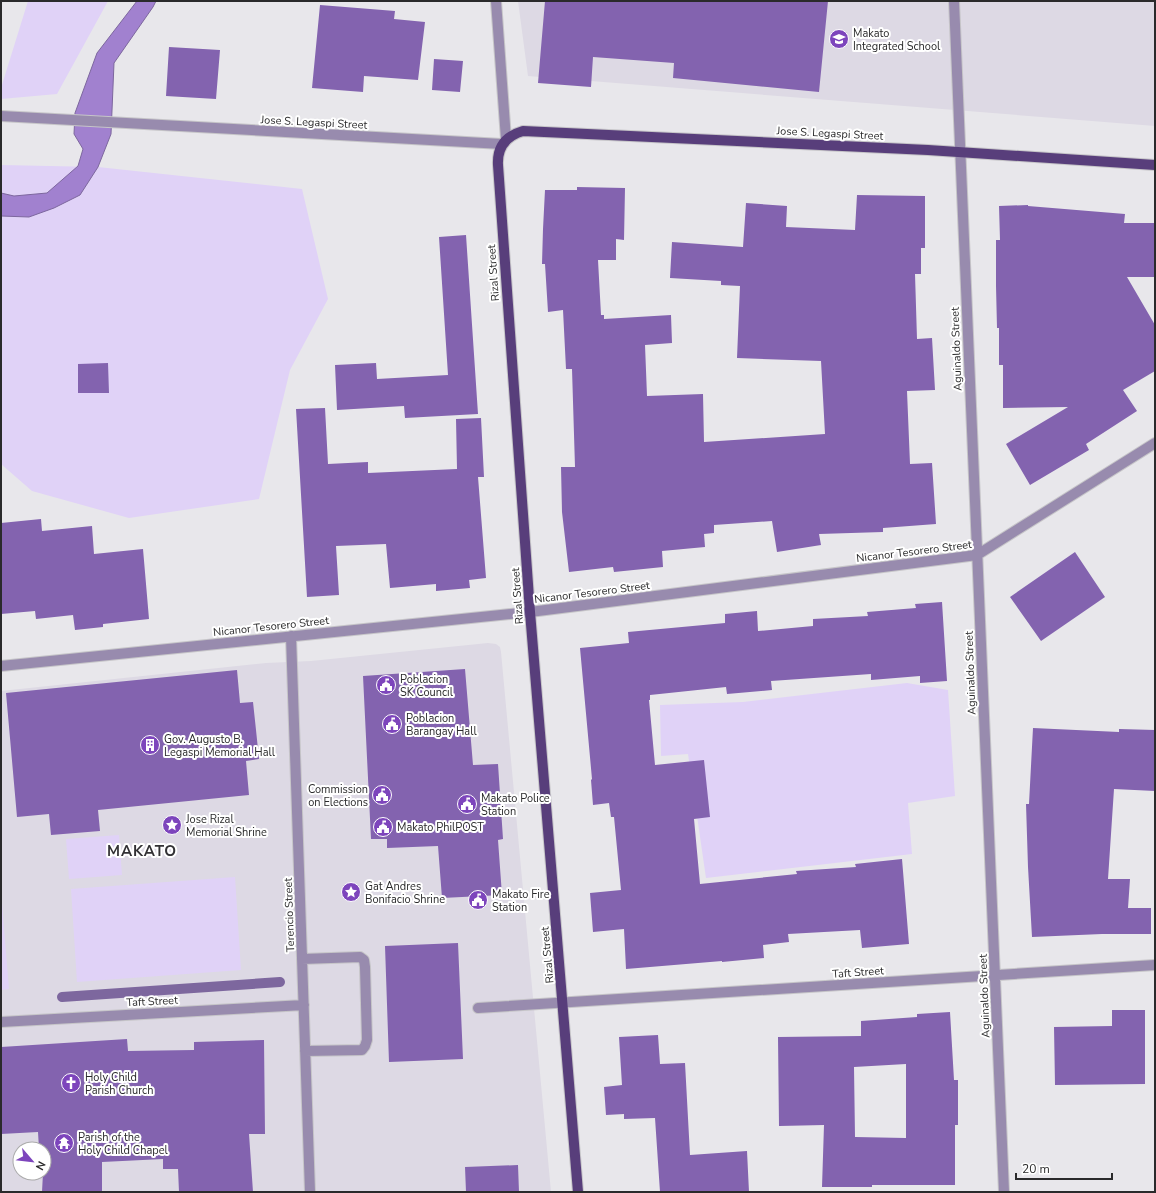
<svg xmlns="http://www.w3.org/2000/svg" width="1156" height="1193" font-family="'Nunito Sans',sans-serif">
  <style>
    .built { fill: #ddd9e4; fill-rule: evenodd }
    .green { fill: #e0d2f7 }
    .water { fill: #a181cf; stroke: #7d679e }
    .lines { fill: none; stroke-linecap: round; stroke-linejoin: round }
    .stream { stroke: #7d679e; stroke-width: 10 }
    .building { fill: #8363af; fill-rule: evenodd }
    .minor-casing { stroke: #c6c5c8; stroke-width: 12 }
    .major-casing { stroke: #c6c5c8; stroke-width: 12 }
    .minor { stroke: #988bae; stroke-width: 10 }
    .major { stroke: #583e7b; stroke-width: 10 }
    .labels { text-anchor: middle; stroke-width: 4; stroke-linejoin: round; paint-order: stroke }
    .poi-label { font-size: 11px; fill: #2a2a2b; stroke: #fff; text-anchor: start }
    .street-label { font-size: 11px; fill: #2a2a2b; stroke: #fff }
    .district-label { font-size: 15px; font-weight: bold; letter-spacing: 1px; fill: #323134; stroke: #fff }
  </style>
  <rect width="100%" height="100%" fill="#e8e7eb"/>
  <path class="built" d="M 518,1 L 1155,1 L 1155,126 L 528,76 Z
    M 488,643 L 496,644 L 500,647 L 501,652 L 551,1192 L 1,1192 L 1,691 L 266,663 L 311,661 ZM 20,1149 L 44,1149 L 44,1173 L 20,1173 Z"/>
  <path class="green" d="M 28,1 L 108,1 L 57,94 L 1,99 L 1,88 Z
    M 1,165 L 98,167 L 302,189 L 328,299 L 290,370 L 259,499 L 129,518 L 32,491 L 1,464 Z
    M 907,683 L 948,690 L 955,796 L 908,803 L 912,854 L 706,878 L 688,754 L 661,756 L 660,705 L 743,702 Z
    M 119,835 L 122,875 L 69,879 L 66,839 Z
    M 235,877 L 241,970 L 77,982 L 71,889 Z
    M 1,891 L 9,989 L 1,990 Z"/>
  <path class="water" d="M 137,1 L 156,1 L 153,7 L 114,63 L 111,134 L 98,167 L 80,195 L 54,208 L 29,217 L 1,216 L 1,193 L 14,196 L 47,193 L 78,166 L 83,149 L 74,134 L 75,113 L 97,53 Z"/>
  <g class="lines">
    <path class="stream" d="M 62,997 L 280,982"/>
  </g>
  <path class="building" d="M 545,1 L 828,1 L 819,92 L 673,78 L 674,63 L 593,57 L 591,87 L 538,83 Z
    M 320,5 L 395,11 L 394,19 L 425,22 L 418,80 L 364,76 L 363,92 L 312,88 Z
    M 169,47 L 220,50 L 216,99 L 166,96 Z
    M 434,59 L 463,61 L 460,92 L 432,90 Z
    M 577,187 L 625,188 L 624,240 L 616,239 L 616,260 L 598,260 L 601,315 L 604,315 L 604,319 L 671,315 L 672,343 L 645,345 L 647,396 L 703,394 L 704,442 L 825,434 L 821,361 L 737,358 L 740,286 L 721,285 L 721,281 L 670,278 L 672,242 L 743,247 L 746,203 L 787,206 L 786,227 L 855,230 L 857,195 L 925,196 L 925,248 L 921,248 L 921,274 L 915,274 L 917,339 L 932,338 L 935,390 L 907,391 L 910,464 L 932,463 L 936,524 L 883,528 L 883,532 L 819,534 L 821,545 L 777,552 L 772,521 L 714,525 L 714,533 L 704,534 L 705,547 L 662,551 L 663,567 L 614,572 L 613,567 L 569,572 L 562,512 L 561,467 L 575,467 L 572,369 L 566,369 L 563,310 L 548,312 L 545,264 L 542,264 L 543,229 L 545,190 L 577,190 Z
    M 1028,205 L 1028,206 L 1125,214 L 1124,223 L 1155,223 L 1155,277 L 1127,277 L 1155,325 L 1155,371 L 1123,390 L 1137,411 L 1086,444 L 1089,450 L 1030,485 L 1006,444 L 1068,407 L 1003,408 L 1003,365 L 999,365 L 999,328 L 997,328 L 996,286 L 996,240 L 1000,240 L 999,206 Z
    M 466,235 L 478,414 L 405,418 L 404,406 L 337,410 L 335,365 L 376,363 L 377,379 L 448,375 L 439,237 Z
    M 108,363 L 109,393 L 78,393 L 78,364 Z
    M 325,408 L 328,464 L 368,462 L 368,473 L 457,469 L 456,419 L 481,418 L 484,477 L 478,477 L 486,578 L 469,580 L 470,588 L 436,591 L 436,584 L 390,588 L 386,544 L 336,546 L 339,595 L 307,597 L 296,409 Z
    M 41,519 L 42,531 L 92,526 L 94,554 L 143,549 L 149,619 L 103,624 L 103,627 L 75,630 L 73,615 L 36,619 L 35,611 L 1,614 L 1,523 Z
    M 1075,552 L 1105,597 L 1041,641 L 1010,597 Z
    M 942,602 L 947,681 L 920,683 L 920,676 L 871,680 L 871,674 L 771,681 L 772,690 L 727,694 L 726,687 L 650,695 L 650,700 L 649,700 L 655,765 L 704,760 L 710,817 L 694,819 L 700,884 L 797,874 L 796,871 L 856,867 L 855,864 L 902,859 L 909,944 L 862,948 L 860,930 L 788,934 L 789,942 L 763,945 L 764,958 L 722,962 L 722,961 L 626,969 L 624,929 L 593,932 L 590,893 L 621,890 L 614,817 L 611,817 L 609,803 L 593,805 L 591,780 L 592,779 L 580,648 L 629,643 L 628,632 L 725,623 L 725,614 L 757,611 L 758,631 L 813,626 L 813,619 L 868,616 L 867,612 L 916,608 L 915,604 Z
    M 465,669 L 473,765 L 498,764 L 503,839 L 498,840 L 502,895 L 442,898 L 438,846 L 387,848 L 387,839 L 371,839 L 363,676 Z
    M 237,670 L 240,703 L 253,702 L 256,730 L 259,759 L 246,761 L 249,795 L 98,810 L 100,831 L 51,835 L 49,814 L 17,817 L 6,693 Z
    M 1033,728 L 1119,732 L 1119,729 L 1155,730 L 1155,791 L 1114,789 L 1108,879 L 1130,879 L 1128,908 L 1151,908 L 1151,934 L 1102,934 L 1032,937 L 1028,867 L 1026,804 L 1029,804 Z
    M 458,943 L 463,1059 L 389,1062 L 385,946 Z
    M 1112,1010 L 1145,1010 L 1145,1084 L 1055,1085 L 1054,1027 L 1112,1026 Z
    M 950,1012 L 954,1080 L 958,1080 L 958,1125 L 955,1125 L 955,1185 L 872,1185 L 872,1187 L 822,1187 L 824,1125 L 779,1126 L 778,1037 L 861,1036 L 861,1021 L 917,1017 L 917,1014 ZM 906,1064 L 906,1138 L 855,1137 L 854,1067 Z
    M 658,1035 L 660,1064 L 685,1063 L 690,1155 L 747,1151 L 749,1192 L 660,1192 L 655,1118 L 624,1119 L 624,1114 L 606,1115 L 604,1087 L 622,1085 L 619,1037 Z
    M 127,1039 L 128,1051 L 194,1050 L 194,1042 L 264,1040 L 265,1134 L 249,1134 L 253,1192 L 179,1192 L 178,1169 L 163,1169 L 163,1159 L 102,1162 L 102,1192 L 42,1192 L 43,1173 L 44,1173 L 44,1149 L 39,1149 L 38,1132 L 1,1134 L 1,1047 Z
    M 518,1165 L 519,1192 L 466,1192 L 465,1167 Z"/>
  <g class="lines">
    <g class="minor-casing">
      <path id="minor" d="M 496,1 L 506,139
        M 954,1 L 1004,1192
        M 1,116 L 502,144
        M 291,636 L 310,1192
        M 1,666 L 530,612 L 977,555 L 1155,443
        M 302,959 L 360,957 L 364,960 L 365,967 L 367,1040 L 365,1046 L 362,1050 L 305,1051
        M 478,1008 L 1155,965
        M 1,1022 L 304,1005"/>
    </g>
    <g class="major-casing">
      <path id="major" d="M 578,1192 L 530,612 L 498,165 C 497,147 506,136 523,131 L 928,150 L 1155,165"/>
    </g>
    <use href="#minor" class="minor"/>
    <use href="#major" class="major"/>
  </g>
  <defs>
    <g id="school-disc" transform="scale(1)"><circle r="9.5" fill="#7d45bc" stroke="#fff"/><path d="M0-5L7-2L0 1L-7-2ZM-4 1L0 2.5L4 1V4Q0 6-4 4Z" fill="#fff"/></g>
    <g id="civic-disc" transform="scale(1)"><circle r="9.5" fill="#7d45bc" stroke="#fff"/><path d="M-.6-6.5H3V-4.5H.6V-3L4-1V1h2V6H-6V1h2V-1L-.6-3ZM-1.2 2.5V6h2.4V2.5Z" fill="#fff"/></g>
    <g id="building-disc" transform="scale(1)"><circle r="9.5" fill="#7d45bc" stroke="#fff"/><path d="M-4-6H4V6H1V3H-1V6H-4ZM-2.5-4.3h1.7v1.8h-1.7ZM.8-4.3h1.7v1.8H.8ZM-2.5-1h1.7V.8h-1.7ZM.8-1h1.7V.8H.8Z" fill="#fff"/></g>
    <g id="sight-disc" transform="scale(1)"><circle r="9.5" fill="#7d45bc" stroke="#fff"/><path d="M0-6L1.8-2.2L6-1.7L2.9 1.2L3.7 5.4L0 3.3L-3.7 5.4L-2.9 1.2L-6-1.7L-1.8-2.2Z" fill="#fff"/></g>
    <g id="church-disc" transform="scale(1)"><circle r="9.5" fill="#7d45bc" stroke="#fff"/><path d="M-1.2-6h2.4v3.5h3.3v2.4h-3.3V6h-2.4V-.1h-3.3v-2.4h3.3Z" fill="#fff"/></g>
    <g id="temple-disc" transform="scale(1)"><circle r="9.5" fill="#7d45bc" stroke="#fff"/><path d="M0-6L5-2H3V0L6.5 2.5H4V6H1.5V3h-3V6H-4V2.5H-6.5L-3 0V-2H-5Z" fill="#fff"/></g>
  </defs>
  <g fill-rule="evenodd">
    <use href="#school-disc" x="839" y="39"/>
    <use href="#civic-disc" x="386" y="685"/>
    <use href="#civic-disc" x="392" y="724"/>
    <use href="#building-disc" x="150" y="745"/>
    <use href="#civic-disc" x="382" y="795"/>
    <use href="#civic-disc" x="467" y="804"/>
    <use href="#sight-disc" x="172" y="825"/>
    <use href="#civic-disc" x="383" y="827"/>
    <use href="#sight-disc" x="351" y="892"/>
    <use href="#civic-disc" x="478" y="900"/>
    <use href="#church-disc" x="71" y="1083"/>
    <use href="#temple-disc" x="64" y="1143"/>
  </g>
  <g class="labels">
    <g class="poi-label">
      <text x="853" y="37">Makato<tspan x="853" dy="13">Integrated School</tspan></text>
      <text x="400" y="683">Poblacion<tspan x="400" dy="13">SK Council</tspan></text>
      <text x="406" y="722">Poblacion<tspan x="406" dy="13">Barangay Hall</tspan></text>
      <text x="164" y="743">Gov. Augusto B.<tspan x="164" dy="13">Legaspi Memorial Hall</tspan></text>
      <text x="368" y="793" text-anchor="end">Commission<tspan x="368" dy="13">on Elections</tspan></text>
      <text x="481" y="802">Makato Police<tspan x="481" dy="13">Station</tspan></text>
      <text x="186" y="823">Jose Rizal<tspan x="186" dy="13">Memorial Shrine</tspan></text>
      <text x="397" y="831">Makato PhilPOST</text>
      <text x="365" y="890">Gat Andres<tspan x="365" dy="13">Bonifacio Shrine</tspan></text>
      <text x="492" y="898">Makato Fire<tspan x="492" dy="13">Station</tspan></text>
      <text x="85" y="1081">Holy Child<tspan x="85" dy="13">Parish Church</tspan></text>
      <text x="78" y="1141">Parish of the<tspan x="78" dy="13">Holy Child Chapel</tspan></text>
    </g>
    <g class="street-label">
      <text transform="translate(314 122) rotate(3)" y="4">Jose S. Legaspi Street</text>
      <text transform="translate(830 133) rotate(3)" y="4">Jose S. Legaspi Street</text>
      <text transform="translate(493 273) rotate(-94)" y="4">Rizal Street</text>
      <text transform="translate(956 349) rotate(-92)" y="4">Aguinaldo Street</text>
      <text transform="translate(914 551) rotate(-7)" y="4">Nicanor Tesorero Street</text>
      <text transform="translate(592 592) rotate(-7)" y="4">Nicanor Tesorero Street</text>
      <text transform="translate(517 596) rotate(-94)" y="4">Rizal Street</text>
      <text transform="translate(271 626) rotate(-6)" y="4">Nicanor Tesorero Street</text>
      <text transform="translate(970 673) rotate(-92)" y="4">Aguinaldo Street</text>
      <text transform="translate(289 915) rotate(-92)" y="4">Terencio Street</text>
      <text transform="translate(547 955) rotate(-95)" y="4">Rizal Street</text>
      <text transform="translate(858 972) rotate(-4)" y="4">Taft Street</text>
      <text transform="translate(984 996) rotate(-92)" y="4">Aguinaldo Street</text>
      <text transform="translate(152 1001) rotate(-3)" y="4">Taft Street</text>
    </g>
    <g class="district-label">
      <text x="142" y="856">MAKATO</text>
    </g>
  </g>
  <rect width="1156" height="1193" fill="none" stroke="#2a2a2b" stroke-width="4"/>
  <g transform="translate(32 1161) rotate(118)"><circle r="19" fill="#ffffff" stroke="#aaaaaa"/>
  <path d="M0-3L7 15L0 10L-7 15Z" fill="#7d45bc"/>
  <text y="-6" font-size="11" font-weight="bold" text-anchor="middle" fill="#2a2a2b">N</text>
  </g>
  <path d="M1016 1173v6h96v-6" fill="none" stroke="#2a2a2b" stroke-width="2"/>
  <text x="1022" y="1173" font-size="12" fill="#2a2a2b" stroke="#ffffff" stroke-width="3" paint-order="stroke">20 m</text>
</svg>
